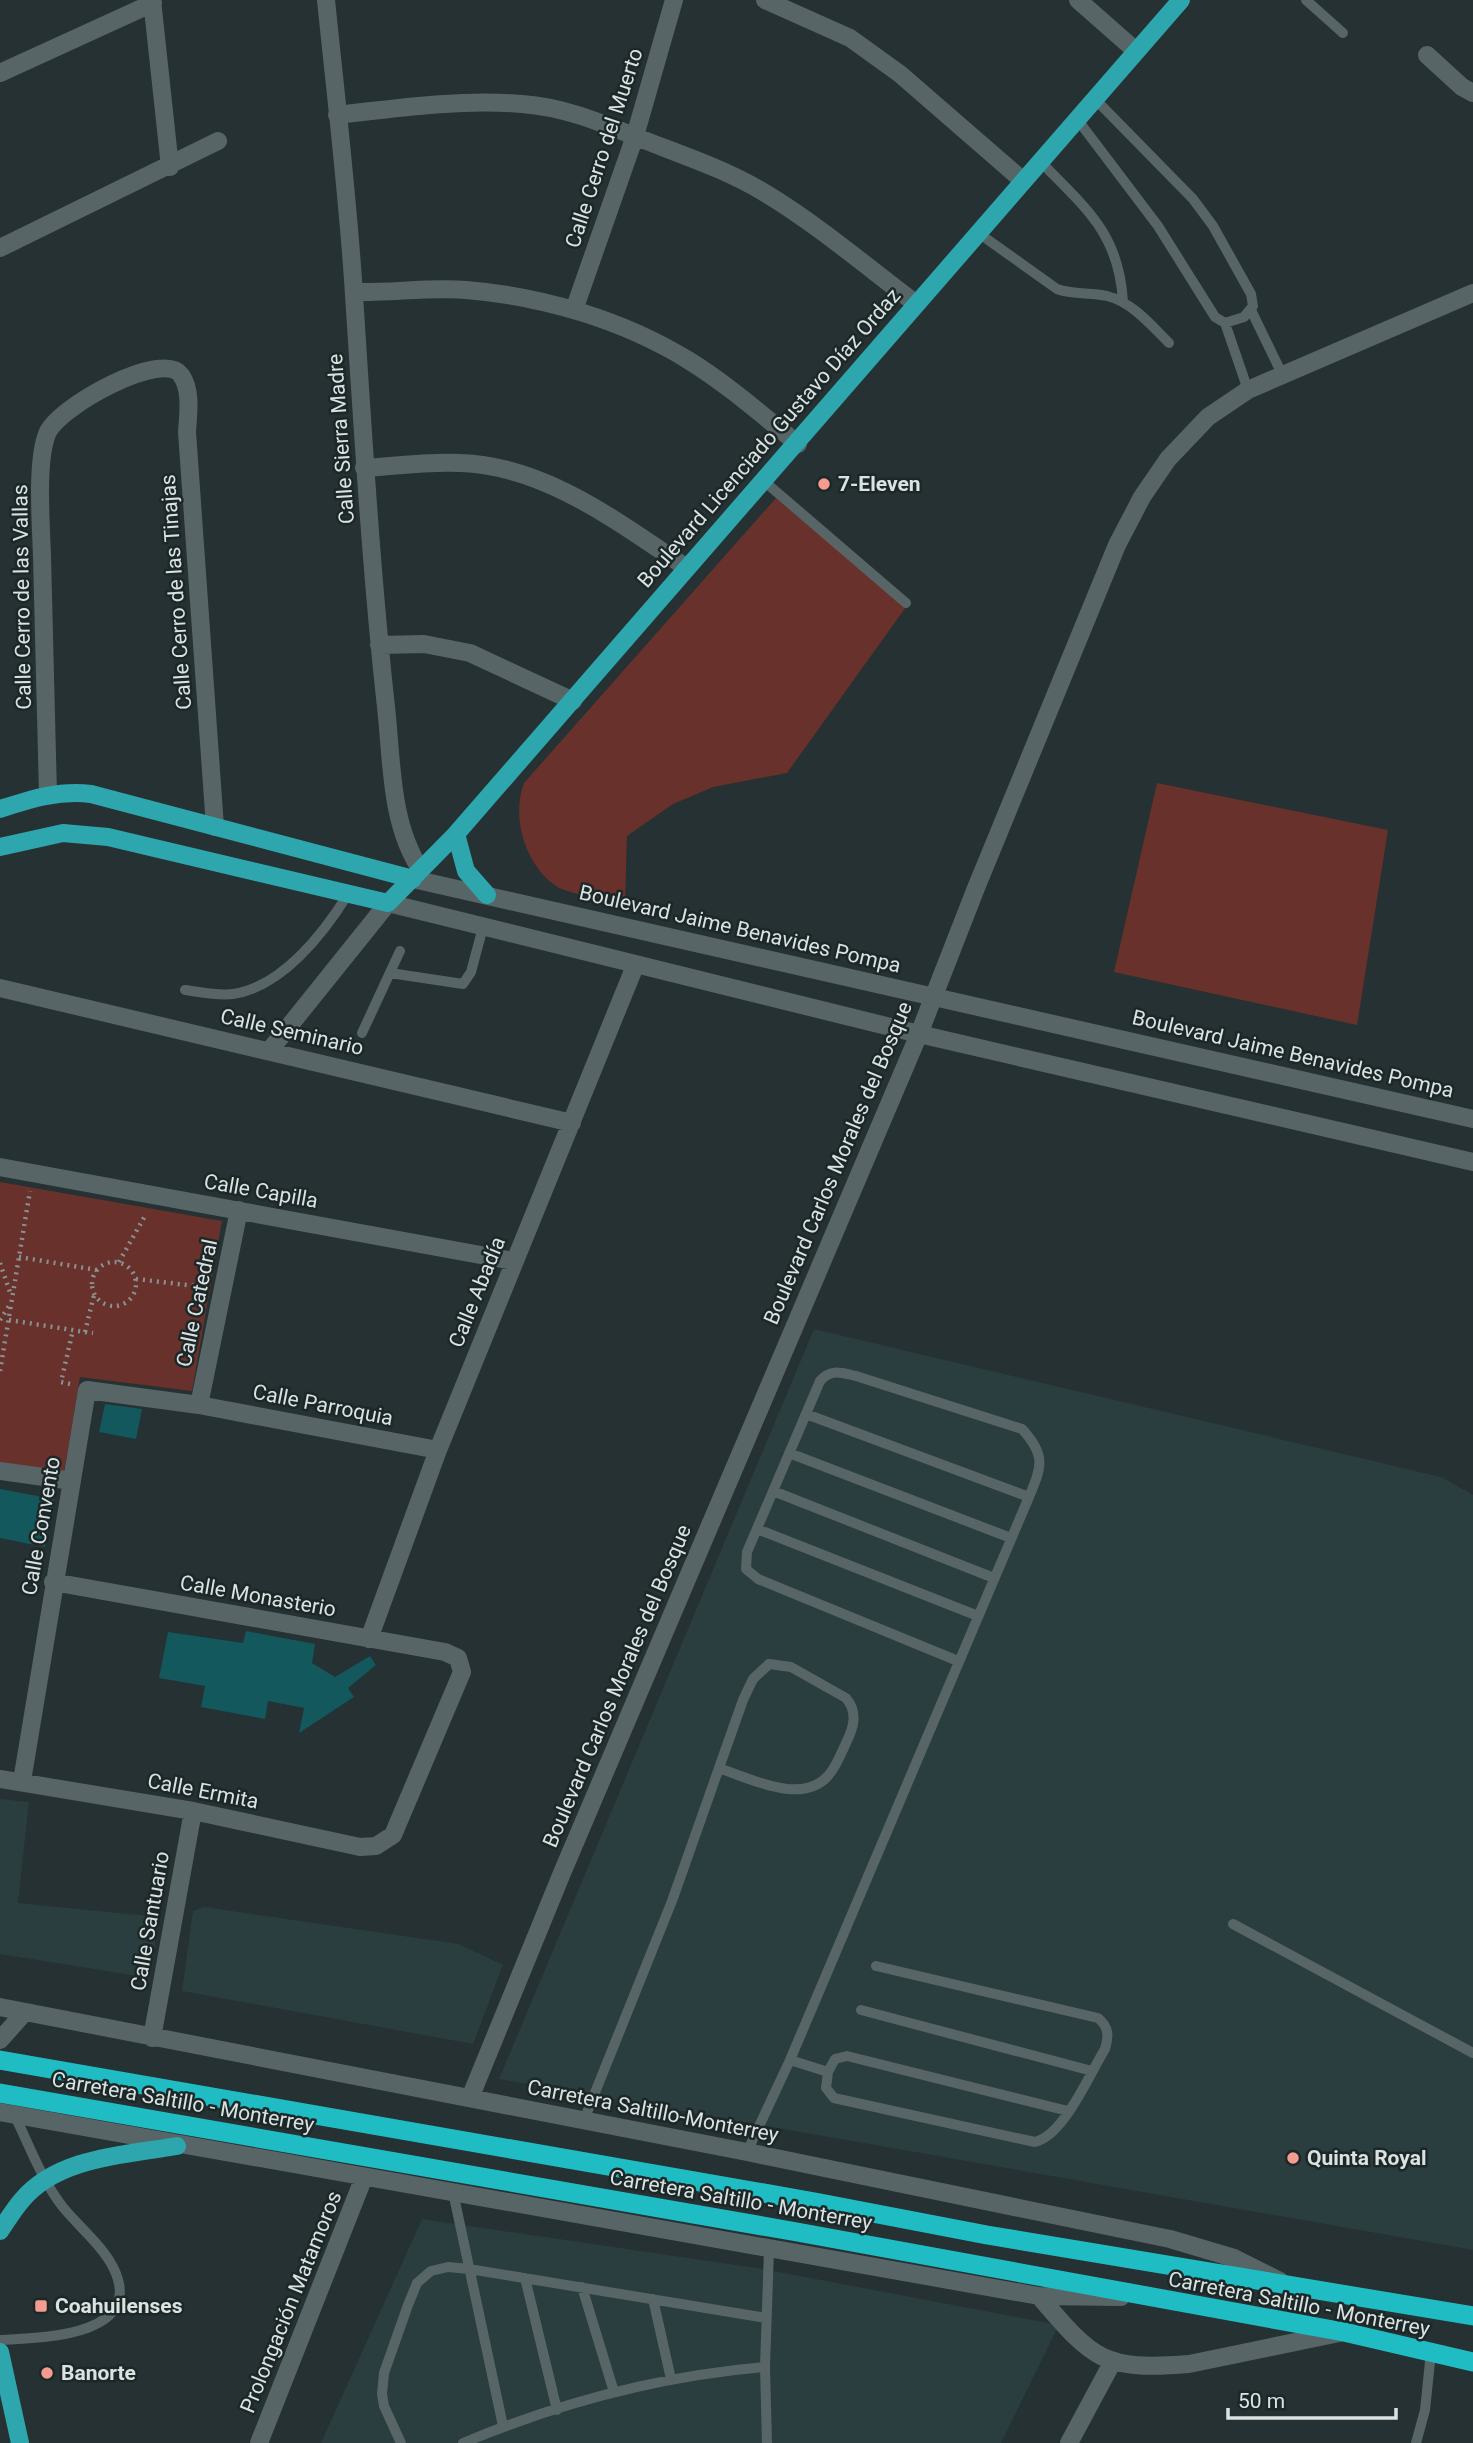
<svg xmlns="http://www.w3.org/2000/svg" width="1473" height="2443" font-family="Roboto,sans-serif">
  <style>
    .built { fill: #2a3d3f }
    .green { fill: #69312b }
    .building { fill: #12585c }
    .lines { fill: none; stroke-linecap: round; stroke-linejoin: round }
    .path { stroke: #899292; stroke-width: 4.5; stroke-dasharray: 2 5; stroke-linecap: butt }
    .service { stroke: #586566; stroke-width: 10 }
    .minor { stroke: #586566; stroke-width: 18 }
    .tertiary { stroke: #586566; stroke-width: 18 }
    .primary { stroke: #2ea6ad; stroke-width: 18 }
    .trunk { stroke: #20bcc4; stroke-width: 19 }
    .poi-dot { fill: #f59c91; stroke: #1c2728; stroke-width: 2.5 }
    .labels { text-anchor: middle; stroke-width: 5; stroke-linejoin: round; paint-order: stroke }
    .street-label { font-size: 21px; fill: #dbe2e2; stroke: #1c2728 }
    .poi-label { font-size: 21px; font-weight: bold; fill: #dbe2e2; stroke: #1c2728; text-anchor: start }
  </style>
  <rect width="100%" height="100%" fill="#253132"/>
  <path class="built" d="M 814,1329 L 1441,1477 L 1473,1495 L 1473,2250 L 499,2079 Z
    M 0,1799 L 29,1802 L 18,1903 L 159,1917 L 150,1978 L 0,1954 Z
    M 204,1907 L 459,1944 L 503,1965 L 473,2044 L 182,1991 L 193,1911 Z
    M 422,2219 L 763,2269 L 1059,2325 L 1001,2443 L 321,2443 Z"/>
  <path class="green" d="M 776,498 L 906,607 L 787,773 L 713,787 L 673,804 L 627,836 L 625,903 C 608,899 570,895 556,886 C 525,865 511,817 524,783 Z
    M 1157,783 L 1388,830 L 1357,1025 L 1114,972 Z
    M 0,1182 L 222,1221 L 192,1391 L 80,1377 L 64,1472 L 0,1462 Z"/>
  <path class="building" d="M 105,1404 L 142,1409 L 136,1439 L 99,1432 Z
    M 0,1489 L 54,1499 L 45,1547 L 0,1538 Z
    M 246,1631 L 315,1644 L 312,1663 L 335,1677 L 370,1656 L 376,1665 L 348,1688 L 354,1697 L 299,1733 L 304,1708 L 268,1701 L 265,1719 L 201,1707 L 205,1686 L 159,1678 L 168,1632 L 243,1643 Z"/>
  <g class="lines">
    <path class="path" d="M 19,1257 L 97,1270
      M92 1284a22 22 0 1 1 44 0a22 22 0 1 1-44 0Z
      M 119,1262 L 146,1214
      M 0,1263 L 11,1295
      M 136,1279 L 204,1287
      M 0,1320 L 9,1306
      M 9,1320 L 85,1332 L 94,1295
      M 85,1332 L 93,1333
      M 0,1371 L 30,1191
      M 70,1384 L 61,1382 L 73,1330"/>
    <path class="service" d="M 1306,0 L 1343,33
      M 1077,119 L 1158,226 L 1215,317 L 1225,323 L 1244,317 L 1253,306 L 1251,294 L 1213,226 L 1193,199 L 1095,99
      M 1039,160 C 1085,208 1119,232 1123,302
      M 977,232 L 1057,289 C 1073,295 1090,292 1107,296 C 1132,302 1151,325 1169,343
      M 1251,310 L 1282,374
      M 1225,323 L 1248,390
      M 765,482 L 906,603
      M 390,973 L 463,984 L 471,972 L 483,927
      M 185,990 C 201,992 217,996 233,994 C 282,987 324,933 348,894
      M 362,1033 L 400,951
      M 806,1414 L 1029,1497
      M 789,1453 L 1011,1538
      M 773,1491 L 994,1578
      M 757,1529 L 978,1616
      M 1233,1924 L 1473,2053
      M 876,1966 L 1098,2018 C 1109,2027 1109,2036 1105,2049 C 1089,2075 1064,2135 1035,2142 L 834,2098 L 826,2088 L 828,2072 L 835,2059 L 847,2056 L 1068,2111
      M 861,2010 L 1092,2071
      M 790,2060 L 828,2072
      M 584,2120 L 672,1901 L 743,1700 L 753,1679 L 769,1664 L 791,1667 L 846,1698 C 858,1712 854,1727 846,1743 C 841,1754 836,1767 828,1776 C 801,1805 752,1779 721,1769
      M 747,2152 L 790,2060 L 1029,1497 C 1042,1466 1046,1455 1022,1429 L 856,1376 C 842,1373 831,1368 820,1381 L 747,1552 L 746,1569 L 758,1579 L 958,1661
      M 453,2192 L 503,2426
      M 525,2278 L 557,2410
      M 582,2287 L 614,2392
      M 653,2299 L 671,2379
      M 0,2340 C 39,2338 148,2337 113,2267 C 101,2244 78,2226 62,2206 C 42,2180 29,2145 15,2116
      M 765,2367 L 769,2249
      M 401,2443 L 384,2406 L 382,2394 L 384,2373 L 408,2305 L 417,2283 L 431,2271 L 448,2267 L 469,2269 L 766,2318
      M 463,2443 C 559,2403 661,2376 765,2367 L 767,2443
      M 1416,2443 L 1425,2410 L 1431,2352"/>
    <path class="minor" d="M 152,0 L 170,167
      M 326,0 C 336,98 348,197 354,295 C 363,433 371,570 386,707 C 392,761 390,824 421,870
      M 765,0 L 850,38 L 900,74 L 1022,180
      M 1078,0 L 1136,51
      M 1427,55 L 1462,87 L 1473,93
      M 0,73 L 153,3
      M 337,115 C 398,108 461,99 522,104 C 563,107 597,121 634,136 C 678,154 724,168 765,193 C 818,225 866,266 915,303
      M 0,248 L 218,141
      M 354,292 C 391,293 430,287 466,290 C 542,296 623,320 688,360 C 727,384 762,415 798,444
      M 574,310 L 635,136 L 674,0
      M 364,468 C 396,466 429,461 461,463 C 546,466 619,523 687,568
      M 379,645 L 424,644 L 470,653 L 573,701
      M 48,795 C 46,715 44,635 42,556 C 41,524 36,462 47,434 C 57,407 163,349 181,375 C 192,390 188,415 187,432 L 215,827
      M 0,988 L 572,1123
      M 270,1050 L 388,903
      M 0,1167 L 513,1261
      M 199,1405 L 239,1210
      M 0,1471 L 72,1481
      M 369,1639 L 438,1450 L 635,966
      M 0,1779 L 193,1811 L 360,1847 L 376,1846 L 393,1835 L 462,1672 L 458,1658 L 445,1652 L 53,1582
      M 22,1781 L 87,1390 L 199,1405 L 438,1450
      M 0,2007 L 747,2152 L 1170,2239 L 1234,2258 L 1280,2281
      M 152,2038 L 193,1811
      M 0,2040 L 25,2012
      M 470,2098 L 562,1873 L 919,1034 L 976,888 L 1117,545 L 1142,497 L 1168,459 L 1208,417 L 1248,390 L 1473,293
      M 0,2112 L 1039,2296 L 1121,2297
      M 1039,2296 C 1093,2359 1102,2371 1189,2364 L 1344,2332
      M 259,2443 L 364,2177
      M 1069,2443 L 1112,2363"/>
    <path class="tertiary" d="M 413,879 L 1473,1119
      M 388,903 L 919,1034 L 1473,1162"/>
    <path class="primary" d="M 0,809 C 31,799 59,790 91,794 L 413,879
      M 456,834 L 466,871 L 487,895
      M 0,847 L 63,833 L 108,837 L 388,903 L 456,834 L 1181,0
      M 0,2231 C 7,2221 14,2209 22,2200 C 58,2157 125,2155 177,2146
      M 0,2352 L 20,2443"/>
    <path class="trunk" d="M 0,2060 L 815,2202 L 987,2235 L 1473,2316
      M 0,2093 L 797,2232 L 1344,2332 L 1473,2362"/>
  </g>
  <g class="poi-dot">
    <circle cx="824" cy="484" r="7"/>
    <circle cx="1293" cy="2158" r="7"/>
    <rect x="34" y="2299" width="14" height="14" rx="3.5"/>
    <circle cx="47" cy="2373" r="7"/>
  </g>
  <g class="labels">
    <g class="street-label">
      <text transform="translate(604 148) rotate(-72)" y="7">Calle Cerro del Muerto</text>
      <text transform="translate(769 438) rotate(-49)" y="7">Boulevard Licenciado Gustavo Díaz Ordaz</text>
      <text transform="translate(341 439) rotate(-94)" y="7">Calle Sierra Madre</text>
      <text transform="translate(176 592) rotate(-94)" y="7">Calle Cerro de las Tinajas</text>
      <text transform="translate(22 597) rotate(-91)" y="7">Calle Cerro de las Vallas</text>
      <text transform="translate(740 929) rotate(13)" y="7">Boulevard Jaime Benavides Pompa</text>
      <text transform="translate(292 1032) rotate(13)" y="7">Calle Seminario</text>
      <text transform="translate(1293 1054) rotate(13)" y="7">Boulevard Jaime Benavides Pompa</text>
      <text transform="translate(838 1163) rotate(-67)" y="7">Boulevard Carlos Morales del Bosque</text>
      <text transform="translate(261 1191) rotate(10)" y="7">Calle Capilla</text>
      <text transform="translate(477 1292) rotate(-68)" y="7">Calle Abadía</text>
      <text transform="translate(197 1303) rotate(-78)" y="7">Calle Catedral</text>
      <text transform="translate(323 1405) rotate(11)" y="7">Calle Parroquia</text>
      <text transform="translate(41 1526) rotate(-80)" y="7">Calle Convento</text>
      <text transform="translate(258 1596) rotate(10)" y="7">Calle Monasterio</text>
      <text transform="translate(617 1686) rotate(-67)" y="7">Boulevard Carlos Morales del Bosque</text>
      <text transform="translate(203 1791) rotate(11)" y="7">Calle Ermita</text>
      <text transform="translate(150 1921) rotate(-80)" y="7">Calle Santuario</text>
      <text transform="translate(183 2102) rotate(10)" y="7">Carretera Saltillo - Monterrey</text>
      <text transform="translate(653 2111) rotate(11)" y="7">Carretera Saltillo-Monterrey</text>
      <text transform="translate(741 2200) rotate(10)" y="7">Carretera Saltillo - Monterrey</text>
      <text transform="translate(291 2302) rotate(-68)" y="7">Prolongación Matamoros</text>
      <text transform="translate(1299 2304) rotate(11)" y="7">Carretera Saltillo - Monterrey</text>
    </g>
    <g class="poi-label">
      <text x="838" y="491">7-Eleven</text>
      <text x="1307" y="2165">Quinta Royal</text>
      <text x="55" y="2313">Coahuilenses</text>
      <text x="61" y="2380">Banorte</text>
    </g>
  </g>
  <path d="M1228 2408v10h168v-10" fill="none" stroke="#dbe2e2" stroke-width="3.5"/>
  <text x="1238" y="2408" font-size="21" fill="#dbe2e2" stroke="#1c2728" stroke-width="5" paint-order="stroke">50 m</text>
</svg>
